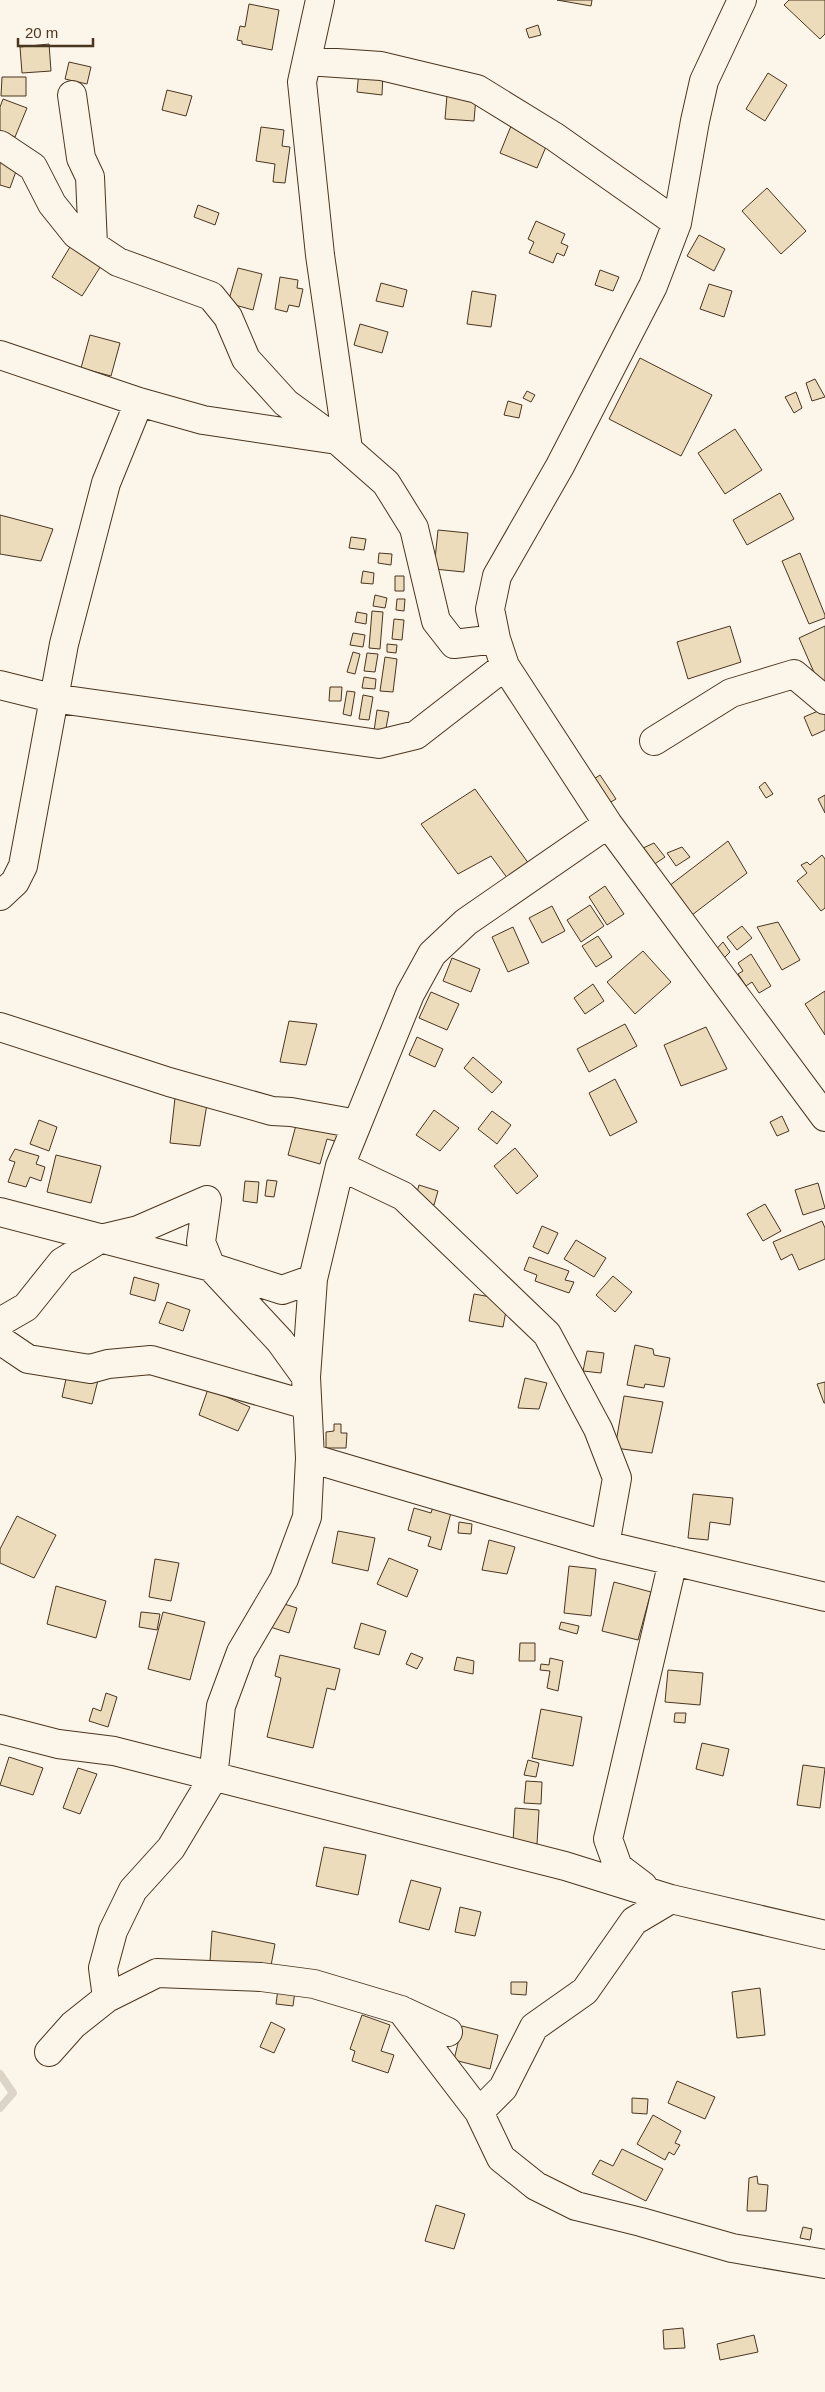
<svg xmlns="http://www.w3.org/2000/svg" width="825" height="2392" font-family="Arial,sans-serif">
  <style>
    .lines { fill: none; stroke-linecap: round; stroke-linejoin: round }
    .stream { stroke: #dcd4c6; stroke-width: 8 }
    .building { fill: #ecdcbc; stroke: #4a3520 }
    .minor-casing { stroke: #4a3520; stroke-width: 30 }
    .minor { stroke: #fbf6e9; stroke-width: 28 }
  </style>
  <rect width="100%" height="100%" fill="#fbf6e9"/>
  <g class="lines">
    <path class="stream" d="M 0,2074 L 13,2093 L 0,2108"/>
  </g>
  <path class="building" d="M 557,0 L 592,0 L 591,6 Z
    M 789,0 L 825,0 L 825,34 L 820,39 L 784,5 Z
    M 249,4 L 279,10 L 272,50 L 242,44 L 242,41 L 237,40 L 240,26 L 245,27 Z
    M 538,25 L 541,35 L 529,38 L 526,29 Z
    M 49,44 L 51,71 L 22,73 L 20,47 Z
    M 69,62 L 91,67 L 87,84 L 65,79 Z
    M 359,71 L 383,73 L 382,95 L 357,92 Z
    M 768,73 L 787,85 L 765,121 L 746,109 Z
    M 2,77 L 26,77 L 26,96 L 1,96 Z
    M 167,90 L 192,96 L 186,116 L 162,110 Z
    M 447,95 L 476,97 L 474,121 L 445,119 Z
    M 3,99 L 27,108 L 15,137 L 0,131 L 0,107 Z
    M 511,126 L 548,142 L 537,168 L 500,153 Z
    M 261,127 L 284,130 L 282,146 L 290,147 L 285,183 L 273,182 L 275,164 L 256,161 Z
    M 0,157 L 19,163 L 10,188 L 0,185 Z
    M 767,188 L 806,231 L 781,254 L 742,211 Z
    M 198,205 L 219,213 L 215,225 L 194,217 Z
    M 536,221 L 565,234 L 561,243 L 568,246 L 564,256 L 557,253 L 553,263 L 529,253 L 534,242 L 528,239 Z
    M 699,235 L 725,249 L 714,271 L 687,256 Z
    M 73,242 L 104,261 L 82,296 L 52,277 Z
    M 238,268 L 262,274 L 253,310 L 228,303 Z
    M 600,270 L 619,277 L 613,291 L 595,285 Z
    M 280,277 L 298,280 L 297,288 L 303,289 L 299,307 L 289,305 L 287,312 L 275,309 Z
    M 381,283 L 407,290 L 403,307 L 376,301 Z
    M 709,284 L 732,291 L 724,317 L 700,309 Z
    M 472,291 L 496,295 L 491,327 L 467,324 Z
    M 360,324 L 388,332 L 382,353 L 354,345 Z
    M 90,335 L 120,343 L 111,376 L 81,368 Z
    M 640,358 L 712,395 L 681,456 L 609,419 Z
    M 815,379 L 825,397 L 812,401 L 806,383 Z
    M 527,391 L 535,395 L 531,402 L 523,398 Z
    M 796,392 L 802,408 L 794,413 L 785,397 Z
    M 508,401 L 522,405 L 519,418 L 504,415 Z
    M 735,429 L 762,470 L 725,494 L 698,453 Z
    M 780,493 L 794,519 L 747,545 L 733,520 Z
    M 0,515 L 53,529 L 41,561 L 0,554 Z
    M 438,530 L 468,533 L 464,572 L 434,569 Z
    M 351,537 L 366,539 L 364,550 L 349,548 Z
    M 379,553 L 392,554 L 391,565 L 378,563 Z
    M 800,553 L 825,615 L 825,618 L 809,624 L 782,561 Z
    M 363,571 L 374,573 L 373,584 L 361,583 Z
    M 395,576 L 404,576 L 404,591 L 395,591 Z
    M 375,595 L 387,598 L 385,608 L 373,606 Z
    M 397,599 L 405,599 L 404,611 L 396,610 Z
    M 372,611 L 383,612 L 380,649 L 369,648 Z
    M 357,612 L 367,614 L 366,624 L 355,622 Z
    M 394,619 L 404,620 L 402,640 L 392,639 Z
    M 730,626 L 741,662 L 688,679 L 677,642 Z
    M 825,626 L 825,692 L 823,693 L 799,638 Z
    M 353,633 L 365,635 L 363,647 L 350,645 Z
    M 387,644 L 397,645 L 396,653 L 387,652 Z
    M 353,652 L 360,654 L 355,674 L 347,672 Z
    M 367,653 L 378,654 L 375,672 L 364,671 Z
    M 385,657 L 397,659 L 393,692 L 380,691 Z
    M 364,677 L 376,679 L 375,689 L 362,688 Z
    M 330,687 L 342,687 L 341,701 L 329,701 Z
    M 347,691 L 355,692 L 351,716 L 343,714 Z
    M 363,695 L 373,697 L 369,720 L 359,719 Z
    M 825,708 L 825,730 L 812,736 L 804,717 Z
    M 377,710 L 389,712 L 385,733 L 374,731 Z
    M 600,775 L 616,799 L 604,806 L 588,783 Z
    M 765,782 L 773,794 L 766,798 L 759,787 Z
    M 475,789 L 529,864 L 508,879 L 491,856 L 458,874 L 421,824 Z
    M 825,795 L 825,813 L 818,799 Z
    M 728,841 L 747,873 L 692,915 L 669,886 Z
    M 654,843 L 665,857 L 643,872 L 630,854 Z
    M 682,847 L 690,857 L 676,866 L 667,853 Z
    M 822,855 L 825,859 L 825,908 L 821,911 L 797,881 L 807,873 L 801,865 L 807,862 L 810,865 Z
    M 605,886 L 624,914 L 607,925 L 589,897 Z
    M 590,905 L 604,926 L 581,942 L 567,920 Z
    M 552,906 L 565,931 L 542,943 L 529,918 Z
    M 778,922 L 800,960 L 782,970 L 757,927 Z
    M 742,926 L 752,938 L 737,950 L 727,937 Z
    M 513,927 L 529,963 L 508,972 L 492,937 Z
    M 598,936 L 612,957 L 596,967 L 582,946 Z
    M 723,942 L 730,952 L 716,966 L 709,957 Z
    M 643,951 L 671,982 L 635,1014 L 607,982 Z
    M 751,954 L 771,986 L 759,993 L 752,982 L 746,986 L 738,974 L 743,971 L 738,963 Z
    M 452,958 L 480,969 L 471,992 L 443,981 Z
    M 593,984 L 604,1001 L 585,1014 L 574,998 Z
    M 825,991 L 825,1035 L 805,1004 Z
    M 431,992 L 459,1004 L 447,1030 L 419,1018 Z
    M 289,1021 L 317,1024 L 306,1065 L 280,1062 Z
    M 625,1024 L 637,1046 L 589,1072 L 577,1049 Z
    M 706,1027 L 727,1069 L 681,1086 L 664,1045 Z
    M 417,1037 L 443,1049 L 435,1067 L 409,1055 Z
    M 473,1057 L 502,1082 L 492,1093 L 464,1068 Z
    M 615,1079 L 637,1122 L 610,1136 L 589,1093 Z
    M 175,1098 L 207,1104 L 200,1146 L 170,1143 Z
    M 434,1110 L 459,1128 L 440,1151 L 416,1135 Z
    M 492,1111 L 511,1125 L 497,1144 L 478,1129 Z
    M 299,1114 L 346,1126 L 342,1143 L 327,1139 L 320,1164 L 288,1155 Z
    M 782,1116 L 789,1131 L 777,1136 L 770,1122 Z
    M 39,1120 L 57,1127 L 49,1151 L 30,1144 Z
    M 515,1148 L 538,1176 L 517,1194 L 494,1166 Z
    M 15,1149 L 39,1156 L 36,1164 L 45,1167 L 41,1181 L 30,1177 L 26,1187 L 8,1182 L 15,1162 L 9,1160 Z
    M 56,1155 L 101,1166 L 91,1203 L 47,1192 Z
    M 267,1180 L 277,1181 L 274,1197 L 265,1196 Z
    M 245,1181 L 259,1182 L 257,1203 L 243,1201 Z
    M 818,1183 L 825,1208 L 803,1215 L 795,1190 Z
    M 419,1185 L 438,1191 L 434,1205 L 415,1199 Z
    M 765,1204 L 781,1231 L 763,1241 L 747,1214 Z
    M 822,1221 L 825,1228 L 825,1259 L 799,1270 L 792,1254 L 781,1260 L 773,1242 Z
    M 542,1226 L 558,1233 L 548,1254 L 533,1247 Z
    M 576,1240 L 606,1258 L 594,1277 L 564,1259 Z
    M 529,1257 L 569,1271 L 565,1280 L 574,1282 L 569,1293 L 535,1281 L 537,1275 L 524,1270 Z
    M 613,1276 L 632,1292 L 615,1312 L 596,1295 Z
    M 134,1277 L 159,1284 L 155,1301 L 130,1294 Z
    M 474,1294 L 508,1300 L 503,1327 L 469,1321 Z
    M 167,1302 L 190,1310 L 183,1331 L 159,1323 Z
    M 635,1345 L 653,1349 L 654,1355 L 670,1358 L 664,1387 L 645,1384 L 644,1388 L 627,1385 Z
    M 587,1351 L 604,1353 L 601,1373 L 583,1371 Z
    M 68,1370 L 99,1376 L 92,1404 L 62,1397 Z
    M 525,1378 L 547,1383 L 539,1409 L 518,1408 Z
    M 825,1382 L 825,1403 L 824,1403 L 817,1384 Z
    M 208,1389 L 250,1407 L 238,1431 L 199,1415 Z
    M 624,1396 L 663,1402 L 652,1453 L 615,1448 Z
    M 334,1424 L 341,1424 L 341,1433 L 347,1433 L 346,1448 L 326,1448 L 326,1432 L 334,1431 Z
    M 693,1494 L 733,1498 L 730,1525 L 710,1522 L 708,1540 L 688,1538 Z
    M 434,1504 L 452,1509 L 441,1550 L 428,1546 L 431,1537 L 408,1530 L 414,1508 L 431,1513 Z
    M 17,1516 L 56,1535 L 34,1578 L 0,1563 L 0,1549 Z
    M 459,1522 L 472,1524 L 471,1534 L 458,1533 Z
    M 338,1531 L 375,1538 L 368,1571 L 332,1563 Z
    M 489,1540 L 515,1547 L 507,1574 L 482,1570 Z
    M 389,1558 L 418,1570 L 407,1597 L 377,1584 Z
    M 155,1559 L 179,1563 L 171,1601 L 149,1597 Z
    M 569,1566 L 596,1569 L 591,1616 L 564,1613 Z
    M 614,1582 L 651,1592 L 638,1640 L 602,1631 Z
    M 56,1586 L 106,1601 L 96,1638 L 47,1624 Z
    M 281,1603 L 297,1608 L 289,1633 L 264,1625 Z
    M 141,1612 L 160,1614 L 157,1630 L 139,1627 Z
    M 163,1612 L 205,1622 L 190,1680 L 148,1669 Z
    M 561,1622 L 579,1626 L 577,1634 L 559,1629 Z
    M 361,1623 L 386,1631 L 379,1655 L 354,1648 Z
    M 520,1643 L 535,1643 L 535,1661 L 519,1661 Z
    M 411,1653 L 423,1658 L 417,1669 L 406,1664 Z
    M 280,1655 L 340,1669 L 335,1690 L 327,1688 L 313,1748 L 267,1737 L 281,1678 L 275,1676 Z
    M 457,1657 L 474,1661 L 473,1674 L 454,1670 Z
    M 550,1658 L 563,1661 L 558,1691 L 547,1688 L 550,1671 L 540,1670 L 541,1664 L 549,1665 Z
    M 668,1670 L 703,1673 L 700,1705 L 665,1702 Z
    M 106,1693 L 117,1697 L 108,1727 L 89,1721 L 93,1708 L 101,1711 Z
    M 541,1709 L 582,1717 L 573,1766 L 532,1758 Z
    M 675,1713 L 686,1713 L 685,1723 L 674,1722 Z
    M 702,1743 L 729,1749 L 723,1776 L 696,1769 Z
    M 9,1757 L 43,1768 L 33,1795 L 0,1785 Z
    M 528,1760 L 539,1763 L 536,1777 L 524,1775 Z
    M 803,1765 L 825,1768 L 820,1808 L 797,1805 Z
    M 78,1768 L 97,1774 L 80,1814 L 63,1808 Z
    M 526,1781 L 542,1782 L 541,1804 L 524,1803 Z
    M 515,1808 L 539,1810 L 537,1844 L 513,1842 Z
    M 324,1847 L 366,1855 L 358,1895 L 316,1886 Z
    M 411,1880 L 441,1888 L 429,1930 L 399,1922 Z
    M 460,1907 L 481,1912 L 475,1936 L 455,1932 Z
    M 212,1931 L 275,1944 L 270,1971 L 210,1961 Z
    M 511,1982 L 527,1982 L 526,1995 L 511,1994 Z
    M 760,1988 L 765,2035 L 737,2038 L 732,1992 Z
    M 278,1989 L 295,1991 L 293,2006 L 276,2004 Z
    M 362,2015 L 390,2025 L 381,2051 L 394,2055 L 388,2073 L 352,2061 L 355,2051 L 350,2049 Z
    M 271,2022 L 285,2029 L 274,2053 L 260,2047 Z
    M 462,2026 L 498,2035 L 490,2069 L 454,2060 Z
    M 677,2081 L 715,2097 L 705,2119 L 668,2103 Z
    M 632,2098 L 648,2099 L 647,2114 L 632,2113 Z
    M 653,2115 L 681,2131 L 675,2143 L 680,2145 L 674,2155 L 669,2152 L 665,2160 L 637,2144 Z
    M 622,2149 L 663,2169 L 646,2201 L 592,2174 L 600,2160 L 613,2166 Z
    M 757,2176 L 758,2184 L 768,2185 L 766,2211 L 747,2211 L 749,2178 Z
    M 436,2205 L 465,2214 L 454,2249 L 425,2241 Z
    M 803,2227 L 812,2229 L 810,2240 L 800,2238 Z
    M 683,2328 L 685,2348 L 664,2349 L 663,2330 Z
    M 754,2335 L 758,2352 L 720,2360 L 717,2344 Z"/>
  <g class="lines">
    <g class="minor-casing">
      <path id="minor" d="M 320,0 L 302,82 L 320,255 L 348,449
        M 742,0 L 704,81 L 695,121 L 677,223 L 653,286 L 560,466 L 497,576 L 490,609 L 496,639 L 505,666 L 608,824 L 825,1117
        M 307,61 L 381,66 L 477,89 L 555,137 L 677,223
        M 72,95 L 81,158 L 90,177 L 93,245
        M 0,145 L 33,167 L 52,204 L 76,234 L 118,262 L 211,296 L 228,317 L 246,359 L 286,403 L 334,438
        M 0,355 L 139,402 L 203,420 L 337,440 L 386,483 L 414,528 L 436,621 L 454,644 L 496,639
        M 0,685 L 52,698 L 379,744 L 416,735 L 505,666
        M 654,741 L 731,693 L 794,674 L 825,700
        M 0,896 L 15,882 L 23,866 L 64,644 L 106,483 L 139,402
        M 0,1027 L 169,1082 L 272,1111 L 291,1112 L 357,1124
        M 340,1166 L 403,1196 L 547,1334 L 598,1429 L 617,1478 L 605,1545
        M 207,1200 L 201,1242 L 211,1267 L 280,1341 L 306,1377
        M 0,1212 L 211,1267 L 282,1290 L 313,1279
        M 0,1322 L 26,1307 L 62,1262 L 100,1239 L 138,1230 L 207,1200
        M 0,1340 L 28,1359 L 90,1369 L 108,1364 L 151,1360 L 307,1405
        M 310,1458 L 605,1545 L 825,1597
        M 0,1729 L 58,1744 L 114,1751 L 565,1866 L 671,1899 L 825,1935
        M 643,1886 L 618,1867 L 608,1839 L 673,1561
        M 107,1998 L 103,1968 L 113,1931 L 133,1890 L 171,1848 L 213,1778 L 221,1706 L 241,1652 L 284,1579 L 307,1517 L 310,1458 L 306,1377 L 313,1279 L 340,1166 L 410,994 L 432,954 L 466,922 L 608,824
        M 401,2010 L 479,2112 L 501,2158 L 536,2186 L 576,2206 L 641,2222 L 732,2248 L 825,2264
        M 49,2052 L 73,2025 L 107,1998 L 157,1973 L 261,1977 L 314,1984 L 401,2010 L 448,2032
        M 479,2112 L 503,2088 L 534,2027 L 585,1991 L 634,1921 L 671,1899"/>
    </g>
    <use href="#minor" class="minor"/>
  </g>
  <path d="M18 38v8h75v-8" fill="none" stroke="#4a3520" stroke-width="2.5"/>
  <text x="25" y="38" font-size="15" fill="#4a3520" stroke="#fbf6e9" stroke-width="4" paint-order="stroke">20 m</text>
</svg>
